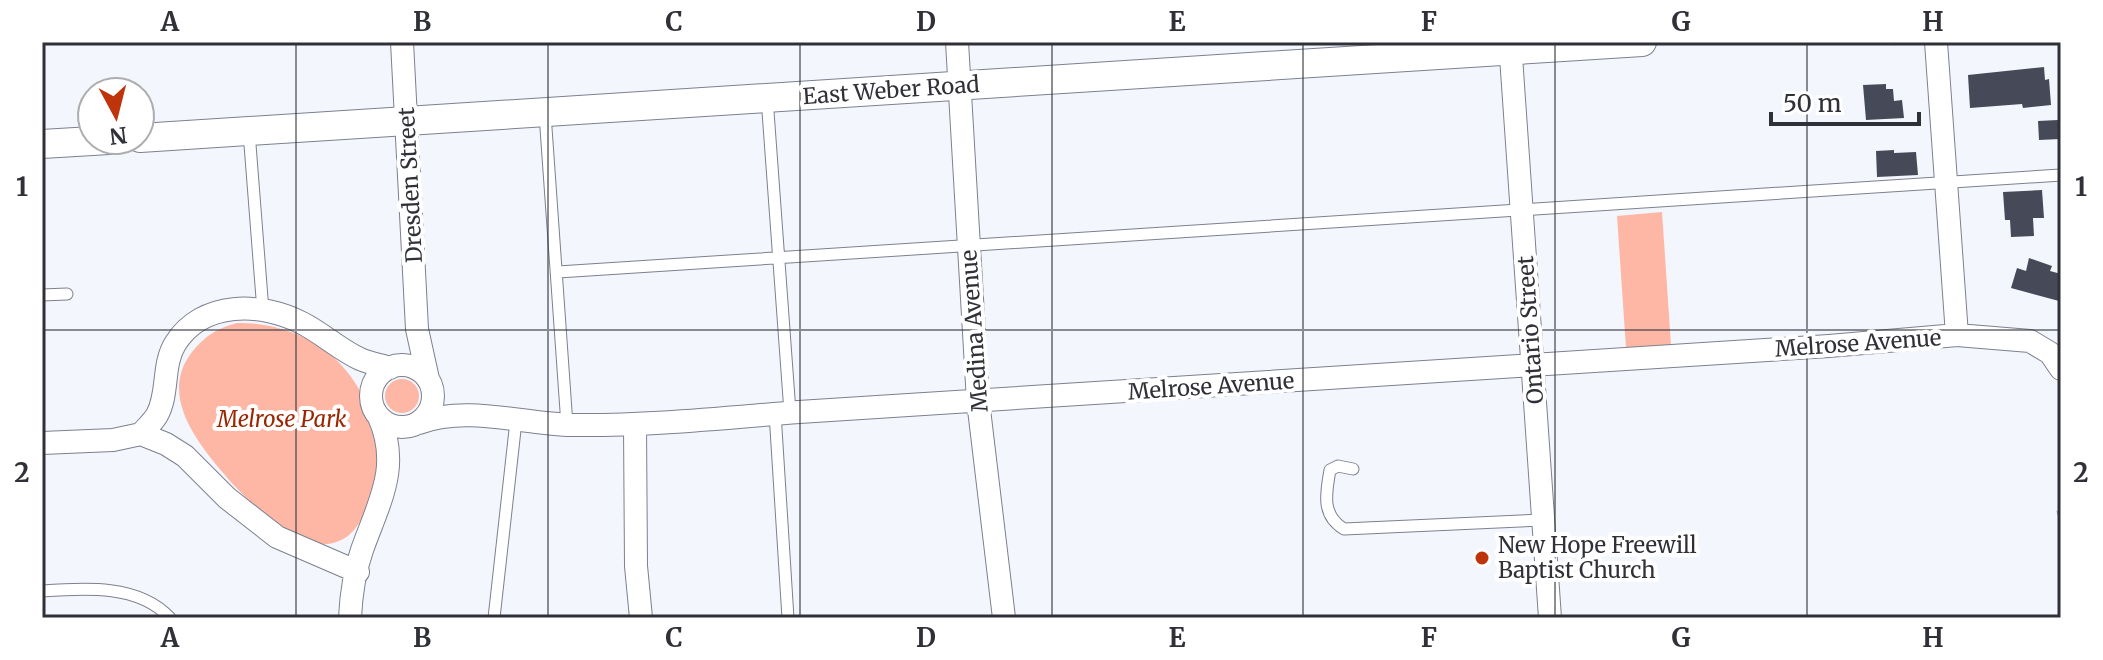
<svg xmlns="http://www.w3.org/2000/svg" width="2103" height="660" font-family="Merriweather,serif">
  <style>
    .green { fill: #feb7a5 }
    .building { fill: #464957 }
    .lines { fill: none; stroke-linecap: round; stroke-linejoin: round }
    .service-casing { stroke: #7c808f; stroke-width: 13 }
    .minor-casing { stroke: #7c808f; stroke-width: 24 }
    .tertiary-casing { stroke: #7c808f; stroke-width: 30 }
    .path { stroke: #9d9fa6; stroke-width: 4; stroke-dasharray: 2 6; stroke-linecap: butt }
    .service { stroke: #fff; stroke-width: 11 }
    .minor { stroke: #fff; stroke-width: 22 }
    .tertiary { stroke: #fff; stroke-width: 28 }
    .grid { fill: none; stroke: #303138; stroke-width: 2; stroke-opacity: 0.55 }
    .poi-dot { fill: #be350b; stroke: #fff; stroke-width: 3 }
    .labels { text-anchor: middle; stroke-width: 8; stroke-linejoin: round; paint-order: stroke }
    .street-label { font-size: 22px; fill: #303138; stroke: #fff }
    .park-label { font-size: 22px; font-style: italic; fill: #9b2600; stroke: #fff }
    .poi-label { font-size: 22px; fill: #303138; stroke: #fff; text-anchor: start }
    .neatline { fill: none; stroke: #303138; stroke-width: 3 }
    .grid-label { font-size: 26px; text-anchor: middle; font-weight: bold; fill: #303138 }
  </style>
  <rect width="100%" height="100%" fill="#f4f6fd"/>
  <path class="green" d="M 1662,212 L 1671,345 L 1626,348 L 1617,216 Z
    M 237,323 C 321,322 382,384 376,469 C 375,491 366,520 349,535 C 342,541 331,545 321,544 C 287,540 245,499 224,474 C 196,441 159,394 192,352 C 205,336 217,328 237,323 Z
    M385 396a17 17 0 1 1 34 0a17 17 0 1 1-34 0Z"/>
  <path class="building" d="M 2044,67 L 2045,80 L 2049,79 L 2051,105 L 2023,108 L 2022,104 L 1970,108 L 1968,75 Z
    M 1886,84 L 1886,89 L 1893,89 L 1894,101 L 1902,100 L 1904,118 L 1866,120 L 1863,85 Z
    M 2058,120 L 2060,139 L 2039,140 L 2038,121 Z
    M 1894,150 L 1894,153 L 1916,152 L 1918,175 L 1877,177 L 1876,151 Z
    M 2042,190 L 2044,218 L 2033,218 L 2034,236 L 2011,237 L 2010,220 L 2005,220 L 2003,192 Z
    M 2029,258 L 2052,266 L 2050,271 L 2061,274 L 2059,301 L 2011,288 L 2017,268 L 2026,271 Z"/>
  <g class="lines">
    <g class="service-casing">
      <path id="service" d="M 767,98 L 790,412
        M 545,114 L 567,425
        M 249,132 L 263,311
        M 558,272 L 2061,175
        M 42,295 L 67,294
        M 775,413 L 788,618
        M 1353,469 L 1338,466 L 1330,470 C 1326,493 1321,515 1344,529 L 1543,520
        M 42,591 C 84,588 139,584 170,618
        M 494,618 L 516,421"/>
    </g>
    <g class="minor-casing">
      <path id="minor" d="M 402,42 L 417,329 L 428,379
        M 957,42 L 978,401 L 1004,618
        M 1510,42 L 1550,618
        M 1936,42 L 1957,335
        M371 396a31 31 0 1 1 62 0a31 31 0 1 1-62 0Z
        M 419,423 C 467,405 523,424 572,425 C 648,426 723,418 799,412 L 1829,346 L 1957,335 L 2030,341 L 2050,353 L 2061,369
        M 635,425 L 636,566 L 641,618
        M 141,434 C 146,428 153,422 157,415 C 169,394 162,365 175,344 C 202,300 262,302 302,323 C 322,333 340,350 360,359 C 369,363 380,365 390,368
        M 42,443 L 113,440 L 141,434 L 166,444 L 185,456 L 227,498 L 277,537 L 358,572
        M 350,618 C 351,597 355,570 362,550 C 379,502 401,467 379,417"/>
    </g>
    <g class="tertiary-casing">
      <path id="tertiary" d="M 140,138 L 1642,42
        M 42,144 L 109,140"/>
    </g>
    <path class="path" d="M 1895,43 L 1896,46
      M 2057,513 L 2061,512"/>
    <use href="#service" class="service"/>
    <use href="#minor" class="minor"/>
    <use href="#tertiary" class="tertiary"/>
  </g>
  <path class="grid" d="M 296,42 L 296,618M 548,42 L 548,618M 800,42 L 800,618M 1052,42 L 1052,618M 1303,42 L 1303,618M 1555,42 L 1555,618M 1807,42 L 1807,618M 42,330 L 2061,330"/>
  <circle class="poi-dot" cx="1482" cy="558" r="8"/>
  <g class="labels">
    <g class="street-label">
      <text transform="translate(891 90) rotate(-4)" y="8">East Weber Road</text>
      <text transform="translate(410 185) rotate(-93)" y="8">Dresden Street</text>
      <text transform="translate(1530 330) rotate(-94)" y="8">Ontario Street</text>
      <text transform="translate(974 331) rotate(-94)" y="8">Medina Avenue</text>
      <text transform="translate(1858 343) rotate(-4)" y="8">Melrose Avenue</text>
      <text transform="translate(1211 386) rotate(-4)" y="8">Melrose Avenue</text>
    </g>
    <g class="park-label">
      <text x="282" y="427">Melrose Park</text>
    </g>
    <g class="poi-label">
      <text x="1498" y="553">New Hope Freewill<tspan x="1498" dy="25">Baptist Church</tspan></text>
    </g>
  </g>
  <rect width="2103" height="660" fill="none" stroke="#ffffff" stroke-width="88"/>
  <g transform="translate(116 116) rotate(173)"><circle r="38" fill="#ffffff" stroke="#acadaf" stroke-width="2"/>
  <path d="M0-6L14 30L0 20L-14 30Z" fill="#be350b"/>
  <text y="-12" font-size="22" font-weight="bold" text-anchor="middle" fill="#303138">N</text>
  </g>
  <path d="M1771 112v12h148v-12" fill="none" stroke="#303138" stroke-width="4"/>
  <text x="1783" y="112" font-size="24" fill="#303138" stroke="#ffffff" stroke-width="6" paint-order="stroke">50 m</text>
  <rect x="44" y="44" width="2015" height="572" class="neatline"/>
  <g class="grid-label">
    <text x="170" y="31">A</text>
    <text x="422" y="31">B</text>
    <text x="674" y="31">C</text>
    <text x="926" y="31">D</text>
    <text x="1177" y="31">E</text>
    <text x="1429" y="31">F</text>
    <text x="1681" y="31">G</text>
    <text x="1933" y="31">H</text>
    <text x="22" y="196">1</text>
    <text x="2081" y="196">1</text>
    <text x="22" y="482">2</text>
    <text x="2081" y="482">2</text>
    <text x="170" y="647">A</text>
    <text x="422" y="647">B</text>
    <text x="674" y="647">C</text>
    <text x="926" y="647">D</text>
    <text x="1177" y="647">E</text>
    <text x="1429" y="647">F</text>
    <text x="1681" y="647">G</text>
    <text x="1933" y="647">H</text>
  </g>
</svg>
